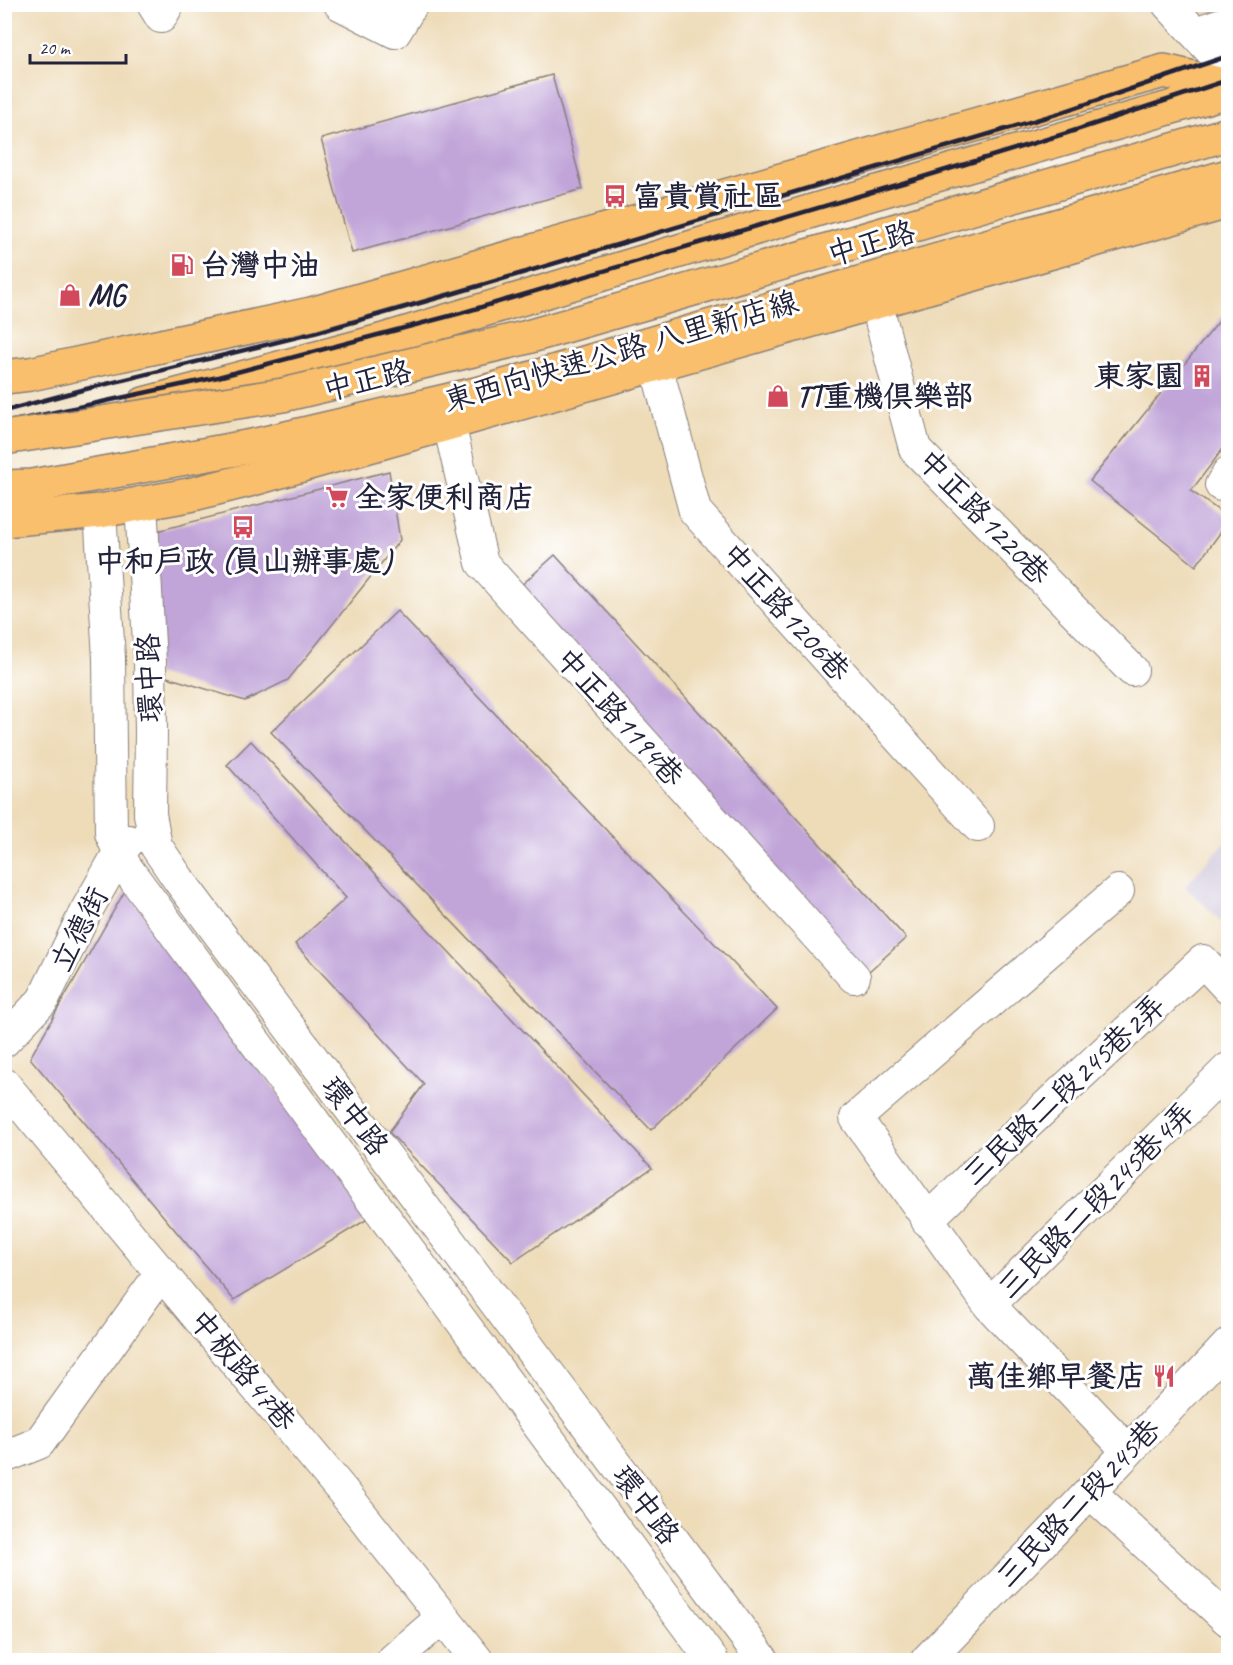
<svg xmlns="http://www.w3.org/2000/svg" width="1233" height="1665" font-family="Caveat,'LXGW WenKai TC',sans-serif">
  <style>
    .industrial { fill: #c9bfd7 }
    .building { fill: #c1a5d9 }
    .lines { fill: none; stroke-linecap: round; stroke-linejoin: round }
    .minor-casing { stroke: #887f7a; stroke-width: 34 }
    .major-casing { stroke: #887f7a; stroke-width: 36 }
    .highway-casing { stroke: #887f7a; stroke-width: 36 }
    .minor { stroke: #fff; stroke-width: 32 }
    .major { stroke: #f9bf6c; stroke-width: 33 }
    .highway { stroke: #f9bf6c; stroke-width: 33 }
    .rail { stroke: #22223b; stroke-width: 4.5 }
    .highway-bridge-casing { stroke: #887f7a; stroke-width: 36; stroke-linecap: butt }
    .highway-bridge { stroke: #f9bf6c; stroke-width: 33 }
    .labels { text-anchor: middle; stroke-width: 6; stroke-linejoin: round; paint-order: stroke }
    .poi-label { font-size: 30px; font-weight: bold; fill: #22223b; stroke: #fff; text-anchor: start }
    .street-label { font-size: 30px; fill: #22223b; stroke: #fff }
  </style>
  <rect width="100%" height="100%" fill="#fff"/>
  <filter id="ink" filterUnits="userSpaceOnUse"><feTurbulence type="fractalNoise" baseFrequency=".0167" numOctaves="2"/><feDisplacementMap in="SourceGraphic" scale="12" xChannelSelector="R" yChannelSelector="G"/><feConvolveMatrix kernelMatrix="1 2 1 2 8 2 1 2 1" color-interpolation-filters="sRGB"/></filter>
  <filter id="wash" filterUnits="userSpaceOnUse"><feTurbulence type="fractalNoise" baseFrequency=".008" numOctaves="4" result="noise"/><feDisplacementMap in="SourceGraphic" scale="24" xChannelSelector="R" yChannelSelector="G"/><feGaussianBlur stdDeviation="1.35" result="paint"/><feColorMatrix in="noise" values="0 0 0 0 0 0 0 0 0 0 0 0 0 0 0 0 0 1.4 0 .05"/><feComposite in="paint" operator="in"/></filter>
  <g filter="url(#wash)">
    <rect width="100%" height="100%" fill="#eedcb9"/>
    <path class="industrial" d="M 1228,839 L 1228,928 L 1185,886 Z"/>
    <g id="blocks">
      <path class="building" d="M 552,75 L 583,189 L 352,253 L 321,139 Z
        M 1228,310 L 1228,442 L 1191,491 L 1228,517 L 1228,522 L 1196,566 L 1090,481 Z
        M 389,471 L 400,540 L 288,680 L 245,701 L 157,674 L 153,532 Z
        M 555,555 L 906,938 L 858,981 L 507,598 Z
        M 397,611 L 777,1009 L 651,1130 L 271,732 Z
        M 251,741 L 652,1168 L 513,1262 L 389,1132 L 424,1084 L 295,944 L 346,898 L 227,765 Z
        M 126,889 L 371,1217 L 234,1300 L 30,1058 Z"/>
    </g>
  </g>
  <g filter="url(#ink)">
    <use href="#blocks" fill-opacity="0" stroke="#887f7a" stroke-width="1.5"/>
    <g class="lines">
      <g class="minor-casing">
        <path id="minor" d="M 153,4 L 161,17 L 168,4
          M 340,4 L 395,32 L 412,4
          M 1168,4 L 1228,69
          M 1195,33 L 1228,22
          M 876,302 L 915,449 L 1132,670
          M 656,365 L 695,511 L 978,826
          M 449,424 L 482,563 L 854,977
          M 1221,485 L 1228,473
          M 141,503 L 150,662 L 151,733 L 150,814 L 156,846 L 179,880 L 763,1660
          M 100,511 L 109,658 L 111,833 L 125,866 L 712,1660
          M 1118,891 L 856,1118 L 989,1305 L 1128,1451
          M 4,1041 L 43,1000 L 85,913 L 119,853 L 129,841
          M 4,1084 L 345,1494 L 477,1660
          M 927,1220 L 996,1153 L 1203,961 L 1228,988
          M 989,1305 L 1228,1069
          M 4,1457 L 39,1443 L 162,1272
          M 1090,1492 L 1228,1620
          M 393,1660 L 443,1617
          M 927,1660 L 1055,1529 L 1228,1345"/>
      </g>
      <g class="major-casing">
        <path id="major" d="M 4,377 L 30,374 L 311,314 L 1164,71 L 1228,86
          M 4,520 L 100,511 L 189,495 L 253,479 L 1228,202"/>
      </g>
      <g class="highway-casing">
        <path id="highway" d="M 144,404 L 377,342 L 822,208 L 1228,91
          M 4,487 L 32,486 L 252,446 L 484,392 L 1228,176"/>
      </g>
      <use href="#minor" class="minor"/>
      <use href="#major" class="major"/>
      <use href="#highway" class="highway"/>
      <path class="rail" d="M 4,411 L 82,390 L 318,332 L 455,293 L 1060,113 L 1228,56
        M 4,423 L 218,377 L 461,313 L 913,180 L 1067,133 L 1228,80"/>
      <g class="highway-bridge-casing">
        <path id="highway-bridge" d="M 4,438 L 283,395 L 524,338 L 1228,134"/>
      </g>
      <use href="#highway-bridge" class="highway-bridge"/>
    </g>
  </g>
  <defs>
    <g id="bus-bare" transform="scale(1.8)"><path d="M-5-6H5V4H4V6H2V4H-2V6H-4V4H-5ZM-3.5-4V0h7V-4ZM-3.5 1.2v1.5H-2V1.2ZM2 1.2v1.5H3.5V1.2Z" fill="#d1495b" stroke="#fff" stroke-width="2.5" paint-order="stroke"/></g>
    <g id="fuel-bare" transform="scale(1.8)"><path d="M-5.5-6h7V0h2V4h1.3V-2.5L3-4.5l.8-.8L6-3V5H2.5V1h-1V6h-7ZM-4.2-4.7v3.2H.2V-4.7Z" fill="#d1495b" stroke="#fff" stroke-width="2.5" paint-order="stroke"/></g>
    <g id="shop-bare" transform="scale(1.8)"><path d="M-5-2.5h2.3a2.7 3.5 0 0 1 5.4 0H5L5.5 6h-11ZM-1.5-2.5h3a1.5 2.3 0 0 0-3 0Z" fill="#d1495b" stroke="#fff" stroke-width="2.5" paint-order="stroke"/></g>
    <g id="building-bare" transform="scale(1.8)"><path d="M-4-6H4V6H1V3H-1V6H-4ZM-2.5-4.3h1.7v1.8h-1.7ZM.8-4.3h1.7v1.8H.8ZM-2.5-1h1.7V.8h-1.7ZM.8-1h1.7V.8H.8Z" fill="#d1495b" stroke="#fff" stroke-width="2.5" paint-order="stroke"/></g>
    <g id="supermarket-bare" transform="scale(1.8)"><path d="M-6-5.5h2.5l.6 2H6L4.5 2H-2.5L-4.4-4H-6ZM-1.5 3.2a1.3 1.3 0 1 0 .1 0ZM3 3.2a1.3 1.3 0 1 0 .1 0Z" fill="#d1495b" stroke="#fff" stroke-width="2.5" paint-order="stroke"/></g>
    <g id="restaurant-bare" transform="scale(1.8)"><path d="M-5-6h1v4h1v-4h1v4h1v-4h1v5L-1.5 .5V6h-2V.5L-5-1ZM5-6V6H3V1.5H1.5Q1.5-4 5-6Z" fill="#d1495b" stroke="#fff" stroke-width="2.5" paint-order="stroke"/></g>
  </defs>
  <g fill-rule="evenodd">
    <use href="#bus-bare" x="615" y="196"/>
    <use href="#fuel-bare" x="182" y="265"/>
    <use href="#shop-bare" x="70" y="295"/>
    <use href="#building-bare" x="1202" y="376"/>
    <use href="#shop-bare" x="778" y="396"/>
    <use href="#supermarket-bare" x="337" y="497"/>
    <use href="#bus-bare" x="243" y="527"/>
    <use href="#restaurant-bare" x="1164" y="1376"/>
  </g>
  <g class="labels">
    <g class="poi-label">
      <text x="633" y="206">富貴賞社區</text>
      <text x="200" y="275">台灣中油</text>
      <text x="88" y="305">MG</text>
      <text x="1184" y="386" text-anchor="end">東家園</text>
      <text x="796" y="406">TT重機俱樂部</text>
      <text x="355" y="507">全家便利商店</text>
      <text x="243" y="571" text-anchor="middle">中和戶政 (員山辦事處)</text>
      <text x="1146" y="1386" text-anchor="end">萬佳鄉早餐店</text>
    </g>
    <g class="street-label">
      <text transform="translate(871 243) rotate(-16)" y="10">中正路</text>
      <text transform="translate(621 351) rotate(-16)" y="10">東西向快速公路 八里新店線</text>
      <text transform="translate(367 380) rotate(-13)" y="10">中正路</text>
      <text transform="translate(984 517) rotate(46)" y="10">中正路1220巷</text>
      <text transform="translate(786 612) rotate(48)" y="10">中正路1206巷</text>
      <text transform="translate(149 678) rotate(-92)" y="10">環中路</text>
      <text transform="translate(620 717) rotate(48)" y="10">中正路1194巷</text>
      <text transform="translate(79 929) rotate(-63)" y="10">立德街</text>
      <text transform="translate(1064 1090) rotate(-43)" y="10">三民路二段245巷2弄</text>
      <text transform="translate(355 1116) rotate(53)" y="10">環中路</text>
      <text transform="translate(1096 1200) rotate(-45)" y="10">三民路二段245巷4弄</text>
      <text transform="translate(243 1370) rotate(50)" y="10">中板路47巷</text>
      <text transform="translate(1078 1503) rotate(-46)" y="10">三民路二段245巷</text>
      <text transform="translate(646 1505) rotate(53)" y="10">環中路</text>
    </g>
  </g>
  <rect width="1233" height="1665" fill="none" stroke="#fff" stroke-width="24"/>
  <path d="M30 54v9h96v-9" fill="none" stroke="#22223b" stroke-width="3"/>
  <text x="39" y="54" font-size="18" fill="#22223b" stroke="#ffffff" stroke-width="4.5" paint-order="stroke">20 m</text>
</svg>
